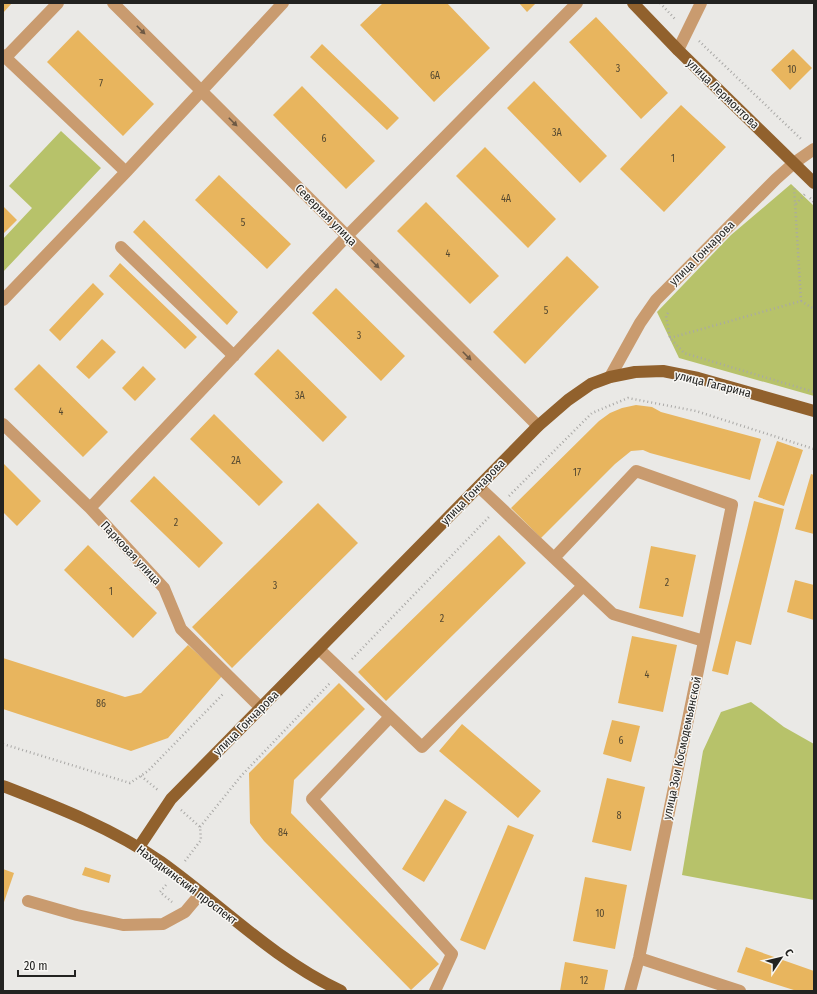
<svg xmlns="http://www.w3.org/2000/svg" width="817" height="994" font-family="'Fira Sans Condensed',sans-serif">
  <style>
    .green { fill: #b7c26a }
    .building { fill: #e8b55e }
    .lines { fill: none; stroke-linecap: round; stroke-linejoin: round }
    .path { stroke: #a9a8a6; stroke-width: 2.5; stroke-dasharray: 1 3; stroke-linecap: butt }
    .minor { stroke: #c99b6f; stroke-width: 12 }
    .major { stroke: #91612d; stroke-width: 12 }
    .oneway { fill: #6e5944 }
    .labels { text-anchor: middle; stroke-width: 3; stroke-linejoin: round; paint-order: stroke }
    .number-label { font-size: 10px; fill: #544830 }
    .street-label { font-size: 12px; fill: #232321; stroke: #f8f7f4 }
  </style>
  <rect width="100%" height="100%" fill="#eae9e6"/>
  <path class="green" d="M 61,131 L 101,168 L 3,272 L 3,239 L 32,208 L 9,186 Z
    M 791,184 L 814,206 L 814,396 L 679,358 L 657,312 L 731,235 Z
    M 751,702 L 784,727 L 814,744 L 814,900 L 682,875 L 703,751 L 721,712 Z"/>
  <path class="building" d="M 3,3 L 12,3 L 3,13 Z
    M 383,3 L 447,3 L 490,48 L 434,102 L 360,25 Z
    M 519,3 L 536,3 L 527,12 Z
    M 596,17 L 668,93 L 641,119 L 569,42 Z
    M 78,30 L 154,104 L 123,136 L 47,62 Z
    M 322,44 L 399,118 L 387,130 L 310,57 Z
    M 793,49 L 812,68 L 790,90 L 771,70 Z
    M 534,81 L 607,156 L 580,183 L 507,108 Z
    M 302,86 L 375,161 L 346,189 L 273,115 Z
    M 681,105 L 726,147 L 664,212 L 620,169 Z
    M 485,147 L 556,219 L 528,248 L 456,176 Z
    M 219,175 L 291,244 L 267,269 L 195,200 Z
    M 426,202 L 499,276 L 470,304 L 397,231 Z
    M 3,206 L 17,220 L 3,234 Z
    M 144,220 L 238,312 L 227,325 L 133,232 Z
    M 567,256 L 599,287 L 525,364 L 493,332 Z
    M 120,263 L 197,337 L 185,349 L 109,276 Z
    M 93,283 L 104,294 L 60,341 L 49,330 Z
    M 336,288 L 405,356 L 381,381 L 312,313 Z
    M 102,339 L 116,352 L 89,379 L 76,367 Z
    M 278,349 L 347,417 L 323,442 L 254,374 Z
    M 39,364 L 108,432 L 83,457 L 14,389 Z
    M 143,366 L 156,379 L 135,401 L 122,388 Z
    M 636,405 L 652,407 L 661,412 L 761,439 L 750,480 L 650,453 L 643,450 L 631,451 L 615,464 L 541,538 L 511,508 L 599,421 L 610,413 L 622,408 Z
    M 214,414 L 283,482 L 259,506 L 190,439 Z
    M 777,441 L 803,450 L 784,506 L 758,497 Z
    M 3,463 L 41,501 L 17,526 L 3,512 Z
    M 811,474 L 814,475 L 814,534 L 795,529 Z
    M 154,476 L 223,543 L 199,568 L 130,501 Z
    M 754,501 L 784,509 L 751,645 L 736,641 L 728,675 L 712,671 Z
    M 318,503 L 358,543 L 232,668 L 192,627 Z
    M 499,535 L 526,563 L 386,701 L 358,672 Z
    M 88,545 L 157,613 L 133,638 L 64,570 Z
    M 651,546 L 696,555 L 683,617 L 639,608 Z
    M 795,580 L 814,585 L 814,620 L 787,612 Z
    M 632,636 L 677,645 L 663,712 L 618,703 Z
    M 188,645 L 222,676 L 168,738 L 131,751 L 3,709 L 3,658 L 125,697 L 141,693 Z
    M 339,683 L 365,709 L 294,780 L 291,813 L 439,964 L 411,990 L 264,841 L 250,823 L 249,773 Z
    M 612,720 L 640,726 L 631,762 L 603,754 Z
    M 462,724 L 541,791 L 518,818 L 439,751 Z
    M 607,778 L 645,787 L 631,851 L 592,842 Z
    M 445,799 L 467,812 L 424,882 L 402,869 Z
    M 508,825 L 534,835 L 485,950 L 460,940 Z
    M 85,867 L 111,875 L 109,883 L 82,875 Z
    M 3,869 L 14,873 L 3,905 Z
    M 585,877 L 627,885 L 615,949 L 573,941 Z
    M 746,947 L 814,971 L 814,991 L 797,991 L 737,972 Z
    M 565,962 L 608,970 L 604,991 L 560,991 Z"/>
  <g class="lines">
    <path class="path" d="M 660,3 L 676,20
      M 699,41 L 802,140
      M 810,198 L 814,202
      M 796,204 L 805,194
      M 801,301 L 814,309
      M 668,313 L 666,316 L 670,338 L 684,353 L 814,392
      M 670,338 L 801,301 L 794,186
      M 509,496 L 592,413 L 628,398 L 696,411 L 814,449
      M 352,659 L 489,517
      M 3,744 L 130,783 L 148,771 L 224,693
      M 141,776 L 159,791
      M 181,810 L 200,827 L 201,840 L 185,861
      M 200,827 L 241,776 L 331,682
      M 166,885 L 160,892 L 172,902"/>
    <path class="minor" d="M 113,3 L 538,426
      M 678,50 L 701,3
      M 3,55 L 126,172
      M 6,57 L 58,3
      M 121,247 L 234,356
      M 3,300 L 126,172 L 283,3
      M 610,377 L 640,323 L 656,300 L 776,179 L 794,163 L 814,149
      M 3,424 L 90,508 L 164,588 L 181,629 L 261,708
      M 479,487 L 613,614 L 704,641
      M 90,508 L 347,236 L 577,3
      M 554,558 L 636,471 L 732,505 L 639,958 L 630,991
      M 319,649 L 422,747 L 583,586
      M 390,717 L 312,799 L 452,954 L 435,991
      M 28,901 L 77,915 L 123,925 L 163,924 L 185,912 L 201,893
      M 639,958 L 740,991"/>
    <path class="major" d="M 633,3 L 678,50 L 814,183
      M 3,786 C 57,807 114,829 161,862 C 221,905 273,959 341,991
      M 139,847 L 171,799 L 538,426 L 568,400 L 591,384 L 610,377 L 635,372 L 663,371 L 698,378 L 814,411"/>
  </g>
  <defs><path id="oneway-solid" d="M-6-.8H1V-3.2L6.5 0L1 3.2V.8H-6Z"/></defs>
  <g class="oneway">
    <use href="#oneway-solid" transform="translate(141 30) rotate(45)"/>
    <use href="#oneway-solid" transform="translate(233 122) rotate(45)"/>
    <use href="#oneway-solid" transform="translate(375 264) rotate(45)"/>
    <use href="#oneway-solid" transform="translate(467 356) rotate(45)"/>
  </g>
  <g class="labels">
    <g class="number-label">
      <text x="618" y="72">3</text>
      <text x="792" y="73">10</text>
      <text x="435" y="79">6А</text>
      <text x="101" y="87">7</text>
      <text x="557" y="136">3А</text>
      <text x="324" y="142">6</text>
      <text x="673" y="162">1</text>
      <text x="506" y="202">4А</text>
      <text x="243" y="226">5</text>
      <text x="448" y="257">4</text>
      <text x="546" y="314">5</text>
      <text x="359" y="339">3</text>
      <text x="300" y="399">3А</text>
      <text x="61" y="415">4</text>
      <text x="236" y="464">2А</text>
      <text x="577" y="476">17</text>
      <text x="176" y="526">2</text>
      <text x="667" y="586">2</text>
      <text x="275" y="589">3</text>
      <text x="111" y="595">1</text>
      <text x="442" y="622">2</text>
      <text x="647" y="678">4</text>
      <text x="101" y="707">86</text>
      <text x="621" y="744">6</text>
      <text x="619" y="819">8</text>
      <text x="283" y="836">84</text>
      <text x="600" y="917">10</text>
      <text x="584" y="984">12</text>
    </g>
    <g class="street-label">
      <text transform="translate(723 94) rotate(44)" y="4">улица Лермонтова</text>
      <text transform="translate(326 215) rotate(45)" y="4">Северная улица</text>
      <text transform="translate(702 253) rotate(-45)" y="4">улица Гончарова</text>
      <text transform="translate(713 384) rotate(14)" y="4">улица Гагарина</text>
      <text transform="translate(473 492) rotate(-46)" y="4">улица Гончарова</text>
      <text transform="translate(131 553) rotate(47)" y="4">Парковая улица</text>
      <text transform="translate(246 723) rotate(-45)" y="4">улица Гончарова</text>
      <text transform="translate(682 748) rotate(-78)" y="4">улица Зои Космодемьянской</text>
      <text transform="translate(187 885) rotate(37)" y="4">Находкинский проспект</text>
    </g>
  </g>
  <rect width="817" height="994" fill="none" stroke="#232321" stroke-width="8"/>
  <g transform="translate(781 958) rotate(55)" stroke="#f8f7f4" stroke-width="3" paint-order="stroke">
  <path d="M0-3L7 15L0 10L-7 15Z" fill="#232321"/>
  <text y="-6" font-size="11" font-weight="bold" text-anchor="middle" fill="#232321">С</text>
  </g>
  <path d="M18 970v6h57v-6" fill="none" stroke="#232321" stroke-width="2"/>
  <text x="24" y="970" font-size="12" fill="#232321" stroke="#f8f7f4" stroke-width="3" paint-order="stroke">20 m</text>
</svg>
